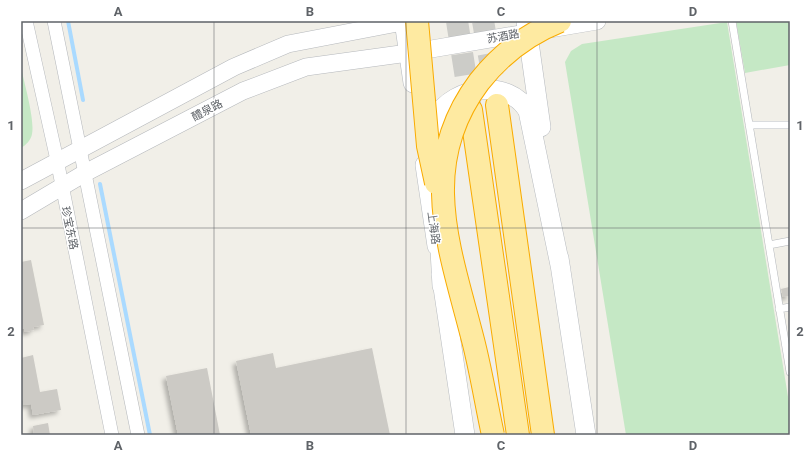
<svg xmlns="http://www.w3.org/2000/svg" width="811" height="456" font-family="Roboto,'Noto Sans SC',sans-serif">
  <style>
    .green { fill: #c5e8c5 }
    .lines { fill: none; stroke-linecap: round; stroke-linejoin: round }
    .stream { stroke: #aadaff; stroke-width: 4 }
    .building { fill: #cccac5; filter: url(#shadow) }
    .trunk-tunnel { stroke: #ccccc8; stroke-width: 22; stroke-dasharray: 22 11; stroke-linecap: butt }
    .service-casing { stroke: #b5b8bc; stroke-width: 8 }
    .minor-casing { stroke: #b5b8bc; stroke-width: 14 }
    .tertiary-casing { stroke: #b5b8bc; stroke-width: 18 }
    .secondary-casing { stroke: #b6babf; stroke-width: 20 }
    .trunk-casing { stroke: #f9ab00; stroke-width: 24 }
    .service { stroke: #fff; stroke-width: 7 }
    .minor { stroke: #fff; stroke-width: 13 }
    .tertiary { stroke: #fff; stroke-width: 17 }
    .secondary { stroke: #fff; stroke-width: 19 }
    .trunk { stroke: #feeaa1; stroke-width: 22 }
    .trunk-bridge-casing { stroke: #f9ab00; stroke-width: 24; stroke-linecap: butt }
    .trunk-bridge { stroke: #feeaa1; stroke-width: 22 }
    .grid { fill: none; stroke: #5f6368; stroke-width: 1; stroke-opacity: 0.55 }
    .labels { text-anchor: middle; stroke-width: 3; stroke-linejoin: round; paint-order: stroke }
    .street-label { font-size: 11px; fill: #5f6368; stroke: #fff }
    .neatline { fill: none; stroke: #5f6368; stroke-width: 1.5 }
    .grid-label { font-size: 13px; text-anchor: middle; font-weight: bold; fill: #5f6368 }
  </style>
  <defs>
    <filter id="shadow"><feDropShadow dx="-3.5" dy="3.5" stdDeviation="2" flood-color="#0004"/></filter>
  </defs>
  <rect width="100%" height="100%" fill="#f1efe8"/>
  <path class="green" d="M 736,21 L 790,21 L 790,65 L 745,73 Z
    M 727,22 L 790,409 L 790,435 L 626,435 L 565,62 L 571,51 L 582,44 Z
    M 21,67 C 24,83 35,119 32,134 C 31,140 26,145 21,148 Z"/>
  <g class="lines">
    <path class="stream" d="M 68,21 L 83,100
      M 100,184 L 150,435"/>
  </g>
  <path class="building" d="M 31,260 L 44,325 L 33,327 L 34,330 L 25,332 L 24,329 L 21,329 L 21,262 Z
    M 789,287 L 790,296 L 783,297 L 781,289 Z
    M 372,348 L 390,435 L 251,435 L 236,361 L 273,353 L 276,368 Z
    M 33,355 L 40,392 L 57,389 L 61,410 L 33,415 L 31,404 L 24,405 L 21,391 L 21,358 Z
    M 207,368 L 220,435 L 178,435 L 166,376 Z
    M 48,423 L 50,435 L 34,435 L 33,426 Z"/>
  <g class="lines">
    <path class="trunk-tunnel" d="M 457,21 L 471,110
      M 483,21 L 494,84"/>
    <g class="service-casing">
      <path id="service" d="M 732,21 L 790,372
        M 749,125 L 790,125
        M 769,245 L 790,241
        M 779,309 L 790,307"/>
    </g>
    <g class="minor-casing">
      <path id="minor" d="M 26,21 L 57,160 L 112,435
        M 54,21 L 138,435"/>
    </g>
    <g class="tertiary-casing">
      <path id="tertiary" d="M 21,181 L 234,67 L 288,44 L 408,21
        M 21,211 L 85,173 L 243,91 L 306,67 L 408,53 L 597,21"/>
    </g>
    <g class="secondary-casing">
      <path id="secondary" d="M 404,21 L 413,83
        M 526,21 L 541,127
        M 433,141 C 433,133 432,124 436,117 C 454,86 509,78 528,111 L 561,270
        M 425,165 L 437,246
        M 439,232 L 442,286
        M 559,258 L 586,435
        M 441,274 L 465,435"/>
    </g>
    <g class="trunk-casing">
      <path id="trunk" d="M 497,105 L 543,435
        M 471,110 L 518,435"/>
    </g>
    <use href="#service" class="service"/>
    <use href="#minor" class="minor"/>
    <use href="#tertiary" class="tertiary"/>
    <use href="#secondary" class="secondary"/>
    <use href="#trunk" class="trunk"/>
    <g class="trunk-bridge-casing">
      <path id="trunk-bridge" d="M 417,21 L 428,146 L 436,183
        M 493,435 C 486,403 481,371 473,340 C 450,249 416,166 479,82 C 501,54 527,34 560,21"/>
    </g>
    <use href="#trunk-bridge" class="trunk-bridge"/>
  </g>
  <path class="grid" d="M 214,21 L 214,435M 406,21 L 406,435M 597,21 L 597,435M 21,228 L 790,228"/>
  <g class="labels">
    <g class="street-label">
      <text transform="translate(503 36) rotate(-10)" y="4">苏酒路</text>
      <text transform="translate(207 110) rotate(-28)" y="4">醴泉路</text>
      <text transform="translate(70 228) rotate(78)" y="4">珍宝东路</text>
      <text transform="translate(434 228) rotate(82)" y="4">上海路</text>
    </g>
  </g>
  <rect width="811" height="456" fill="none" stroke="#ffffff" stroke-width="44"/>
  <rect x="22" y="22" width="767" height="412" class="neatline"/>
  <g class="grid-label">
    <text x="118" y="16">A</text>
    <text x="310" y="16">B</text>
    <text x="501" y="16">C</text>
    <text x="693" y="16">D</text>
    <text x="11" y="130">1</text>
    <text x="800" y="130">1</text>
    <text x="11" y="336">2</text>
    <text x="800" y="336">2</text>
    <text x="118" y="450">A</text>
    <text x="310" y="450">B</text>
    <text x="501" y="450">C</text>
    <text x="693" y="450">D</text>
  </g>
</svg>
